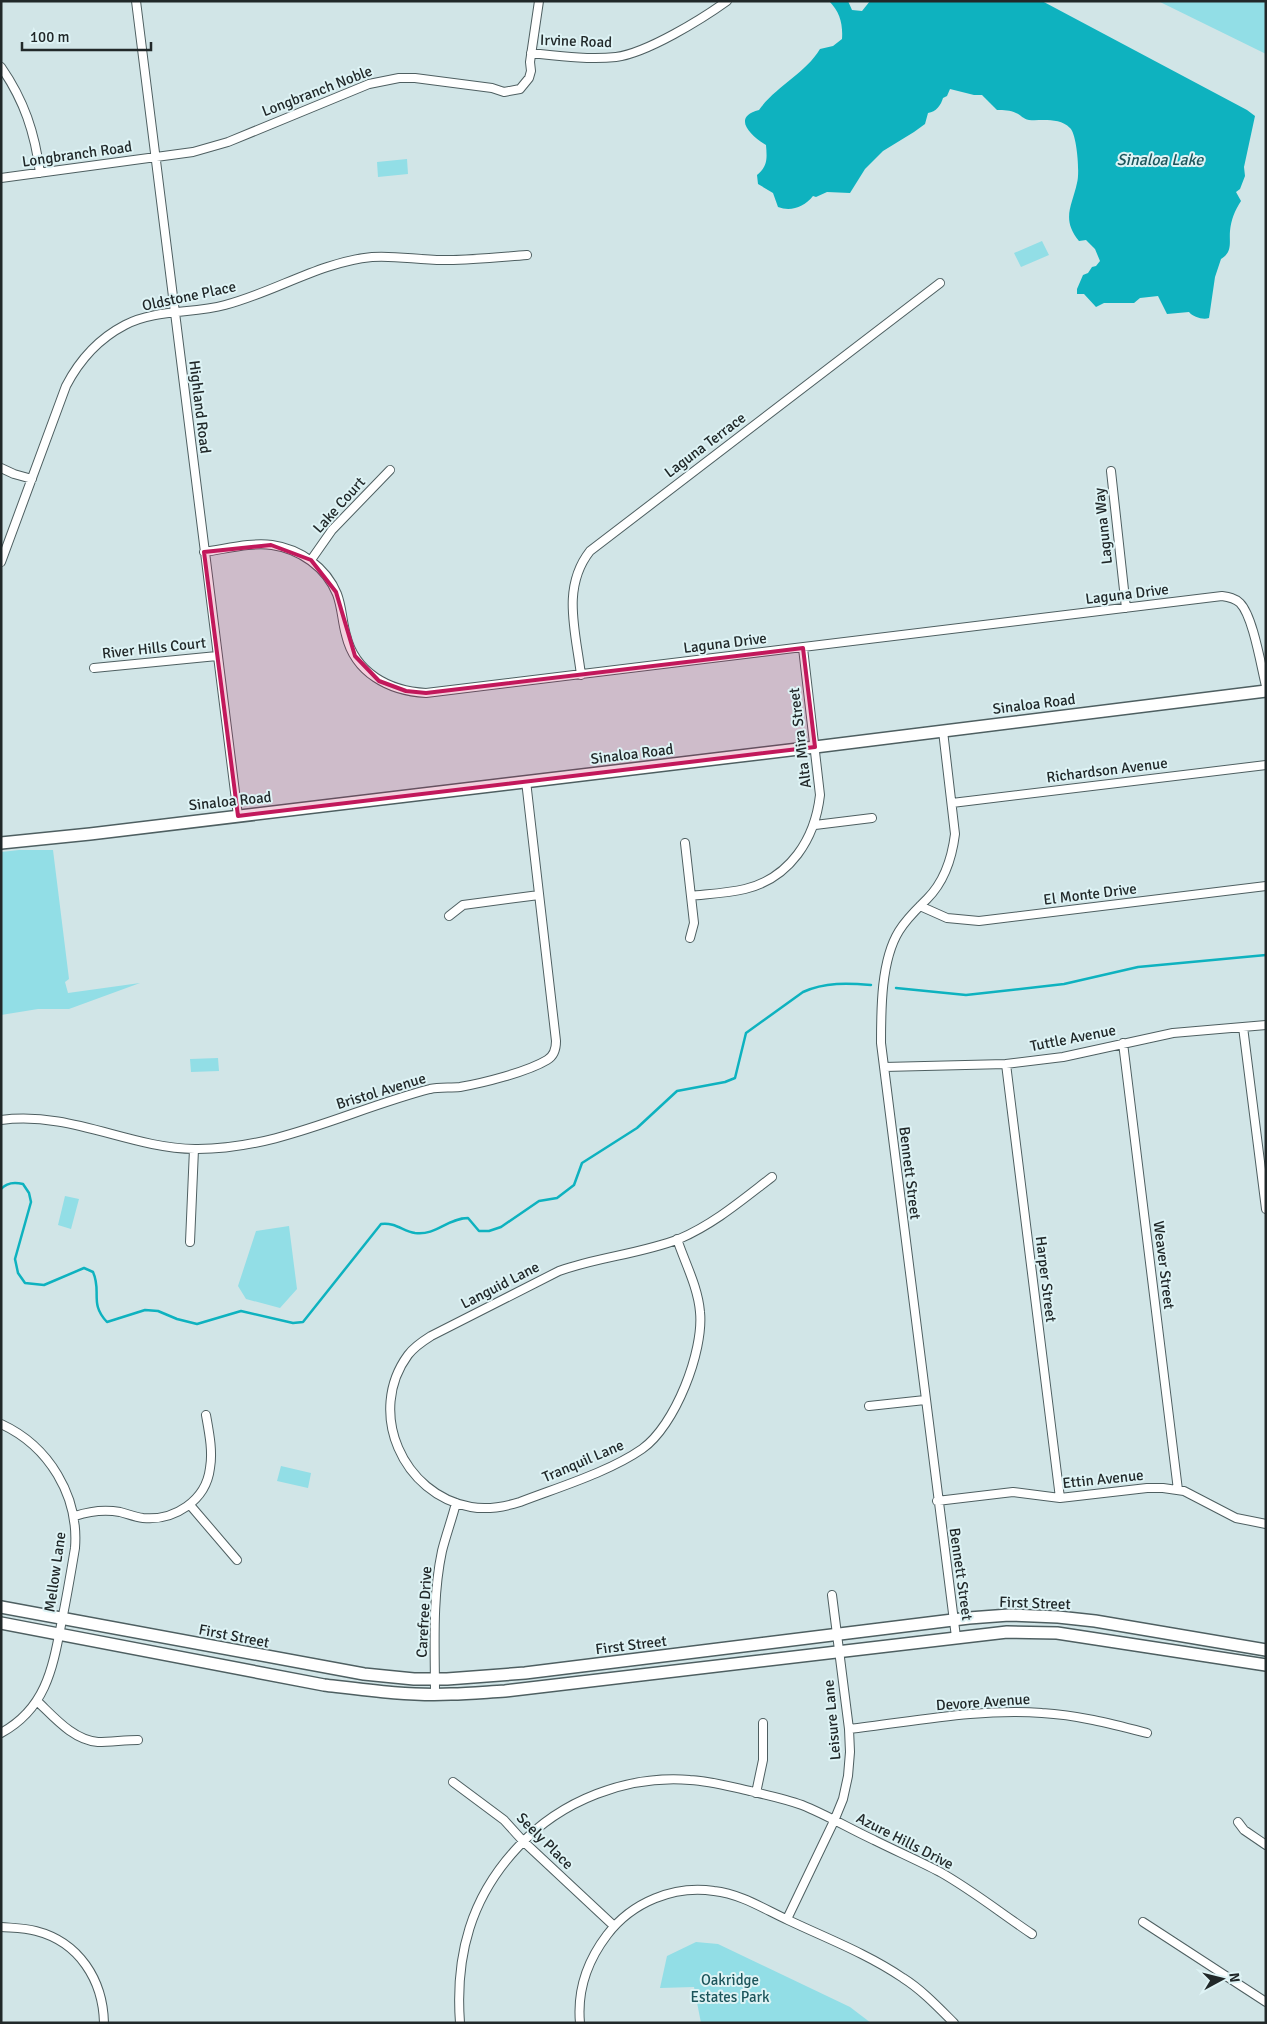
<svg xmlns="http://www.w3.org/2000/svg" width="1267" height="2024" font-family="Signika,sans-serif">
  <style>
    .green { fill: #92dee6 }
    .water { fill: #0eb2bf }
    .lines { fill: none; stroke-linecap: round; stroke-linejoin: round }
    .stream { stroke: #0eb2bf; stroke-width: 2.5 }
    .street-casing { stroke: #4e5f61; stroke-width: 10 }
    .secondary-casing { stroke: #4e5f61; stroke-width: 14 }
    .street { stroke: #fff; stroke-width: 8 }
    .secondary { stroke: #fff; stroke-width: 11 }
    .marked { fill: #c2185b; fill-opacity: 0.2; stroke: #c2185b; stroke-width: 4; stroke-linejoin: round }
    .labels { text-anchor: middle; stroke-width: 4; stroke-linejoin: round; paint-order: stroke }
    .street-label { font-size: 15px; fill: #212829; stroke: #def3f5 }
    .park-label { font-size: 15px; fill: #1c555b; stroke: #def3f5 }
    .water-label { font-size: 16px; font-style: italic; fill: #1c555b; stroke: #def3f5 }
  </style>
  <rect width="100%" height="100%" fill="#d1e5e7"/>
  <path class="green" d="M 1158,1 L 1266,1 L 1266,54 Z
    M 407,159 L 408,174 L 378,177 L 377,162 Z
    M 1042,241 L 1049,255 L 1021,267 L 1014,253 Z
    M 19,850 L 53,850 L 69,979 L 65,982 L 68,993 L 140,983 L 69,1009 L 38,1009 L 1,1015 L 1,852 Z
    M 218,1058 L 219,1071 L 191,1072 L 190,1059 Z
    M 65,1196 L 79,1199 L 71,1229 L 58,1225 Z
    M 289,1226 L 297,1289 L 280,1308 L 246,1299 L 238,1286 L 256,1231 Z
    M 281,1466 L 311,1473 L 308,1488 L 277,1481 Z
    M 696,1942 L 718,1944 L 850,2007 L 871,2023 L 701,2023 L 694,1987 L 660,1988 L 667,1956 Z"/>
  <path class="water" d="M 829,1 L 848,1 L 852,10 L 862,11 L 870,1 L 1042,1 L 1247,110 L 1255,116 L 1244,167 L 1245,176 L 1240,189 L 1236,192 L 1241,201 C 1235,210 1231,220 1230,231 C 1229,242 1233,252 1221,259 L 1215,277 L 1209,318 C 1203,320 1193,317 1189,312 L 1167,314 L 1158,296 L 1140,298 L 1134,303 L 1104,303 L 1096,307 L 1084,294 L 1077,294 L 1077,289 L 1083,275 L 1088,273 L 1092,267 L 1096,266 L 1100,261 L 1095,249 L 1086,240 L 1079,241 C 1061,219 1072,206 1077,183 C 1080,174 1077,134 1070,128 C 1059,117 1041,121 1029,120 C 1023,119 1021,115 1016,113 C 1010,110 1004,110 997,110 L 982,95 L 974,95 L 950,89 L 947,96 L 943,98 C 941,105 936,112 928,113 L 925,124 L 914,132 L 883,151 L 865,169 L 850,193 L 827,192 L 816,197 L 813,196 C 804,207 791,212 778,207 L 773,193 L 758,184 L 757,175 C 768,166 767,158 766,145 C 751,136 731,117 759,110 C 776,86 805,74 820,49 L 833,46 L 842,39 C 843,24 840,12 829,1 Z"/>
  <g class="lines">
    <path class="stream" d="M 896,988 L 966,995 L 1064,984 L 1138,967 L 1266,955
      M 1,1189 C 7,1182 15,1182 23,1184 L 29,1193 L 31,1202 L 15,1259 L 18,1273 L 25,1283 L 44,1285 L 84,1268 L 93,1272 C 102,1292 89,1303 107,1322 L 145,1310 L 158,1311 L 177,1319 L 197,1324 L 241,1311 L 293,1323 L 303,1322 L 381,1224 C 395,1222 403,1231 415,1233 C 436,1236 448,1218 468,1218 L 479,1231 L 489,1231 L 501,1227 L 539,1201 L 557,1198 L 574,1185 L 582,1163 L 637,1128 L 677,1091 L 725,1082 L 735,1078 L 746,1033 L 803,992 C 825,982 848,983 871,985"/>
    <g class="street-casing">
      <path id="street" d="M 136,1 L 238,816
        M 531,53 C 559,56 589,60 616,57 C 647,53 702,19 727,1
        M 1,67 C 24,100 35,133 40,173
        M 1,178 L 193,152 L 228,142 L 369,84 L 399,78 L 415,78 L 492,88 L 504,92 L 520,89 L 529,78 L 531,71 L 530,62 L 539,1
        M 1,468 L 14,474 L 32,479
        M 1111,471 L 1126,608
        M 204,552 C 226,549 251,542 272,545 C 300,549 326,567 337,594 C 342,607 342,621 346,635 C 355,673 389,691 426,693 L 1222,596 C 1229,597 1235,598 1240,603 C 1253,616 1261,666 1266,686
        M 311,560 L 332,530 L 390,470
        M 1,562 L 66,386 C 80,359 98,339 125,325 C 155,309 193,314 225,305 C 275,292 320,262 372,257 C 397,255 422,261 448,260 C 474,260 501,257 527,255
        M 94,668 L 217,656
        M 581,675 C 576,632 561,588 590,551 L 940,283
        M 943,731 L 955,834 C 952,858 945,881 927,899 C 917,909 907,918 899,931 C 881,960 881,1009 881,1043 L 956,1637
        M 952,803 L 1266,765
        M 815,825 L 872,818
        M 685,843 L 694,923 L 690,938
        M 691,896 C 709,894 728,893 745,889 C 790,878 815,839 820,795 L 803,648
        M 920,906 L 947,918 L 979,921 L 1266,886
        M 449,916 L 463,905 L 539,895
        M 1243,1027 L 1266,1209
        M 1123,1043 L 1178,1490
        M 1006,1064 L 1060,1498
        M 884,1067 L 1006,1064 L 1063,1057 L 1173,1033 L 1266,1025
        M 1,1120 C 72,1111 128,1148 195,1149 C 277,1150 352,1109 430,1089 C 439,1087 450,1088 460,1087 C 483,1083 527,1072 547,1060 C 554,1056 556,1050 556,1041 L 526,781
        M 677,1239 C 685,1263 698,1287 700,1312 C 704,1351 675,1426 642,1449 C 609,1472 559,1487 520,1502 C 504,1507 488,1510 471,1507 C 403,1495 366,1412 408,1355 C 414,1347 423,1341 431,1336 L 559,1271 C 598,1257 640,1254 679,1239 C 714,1224 742,1200 772,1177
        M 190,1242 L 194,1149
        M 869,1406 L 925,1400
        M 1,1424 C 49,1446 79,1496 75,1548 C 71,1572 67,1596 62,1620 C 53,1666 47,1708 1,1733
        M 937,1501 L 1013,1492 L 1060,1498 L 1147,1488 L 1163,1488 L 1184,1491 L 1236,1518 L 1266,1524
        M 190,1505 L 237,1560
        M 75,1516 C 90,1511 104,1509 120,1512 C 128,1514 135,1517 143,1518 C 174,1521 206,1501 210,1468 C 213,1451 209,1432 206,1415
        M 435,1694 C 435,1647 432,1598 442,1551 C 446,1535 452,1519 456,1503
        M 37,1701 C 54,1717 73,1740 98,1742 C 111,1742 125,1740 138,1740
        M 849,1729 C 911,1722 979,1708 1042,1713 C 1078,1715 1112,1724 1147,1733
        M 453,1782 L 504,1820 L 523,1841 L 614,1926
        M 756,1793 L 763,1760 L 763,1723
        M 1238,1822 L 1244,1830 L 1266,1845
        M 787,1919 L 834,1821 L 843,1799 L 848,1776 L 850,1752 L 849,1729 L 832,1595
        M 1143,1922 L 1266,2002
        M 1,1927 C 13,1928 25,1928 36,1931 C 79,1942 103,1980 104,2023
        M 460,2023 C 455,1955 471,1897 518,1847 C 561,1800 627,1775 690,1780 C 711,1781 731,1787 750,1791 C 767,1795 786,1799 802,1805 C 827,1815 850,1829 874,1840 C 896,1851 919,1861 940,1872 C 972,1890 1002,1914 1032,1934
        M 580,2023 C 577,1990 588,1960 607,1935 C 632,1902 674,1885 714,1891 C 741,1894 764,1909 788,1920 C 826,1938 868,1954 903,1978 C 922,1990 938,2007 954,2023"/>
    </g>
    <g class="secondary-casing">
      <path id="secondary" d="M 1,843 L 90,834 L 815,747 L 1266,691
        M 1,1607 L 364,1674 L 414,1679 L 447,1679 L 525,1673 L 969,1618 L 1009,1615 L 1058,1617 L 1095,1621 L 1266,1650
        M 1,1623 L 324,1685 C 366,1690 409,1696 451,1694 C 469,1694 487,1692 505,1691 L 1007,1632 L 1057,1633 L 1266,1665"/>
    </g>
    <use href="#street" class="street"/>
    <use href="#secondary" class="secondary"/>
  </g>
  <path class="marked" d="M 271,545 L 311,560 L 336,592 L 355,656 L 379,681 L 406,691 L 426,693 L 803,648 L 815,747 L 238,816 L 204,552 Z"/>
  <g class="labels">
    <g class="street-label">
      <text transform="translate(576 41) rotate(2)" y="5">Irvine Road</text>
      <text transform="translate(317 91) rotate(-21)" y="5">Longbranch Noble</text>
      <text transform="translate(77 154) rotate(-8)" y="5">Longbranch Road</text>
      <text transform="translate(189 296) rotate(-12)" y="5">Oldstone Place</text>
      <text transform="translate(200 407) rotate(83)" y="5">Highland Road</text>
      <text transform="translate(705 445) rotate(-37)" y="5">Laguna Terrace</text>
      <text transform="translate(339 505) rotate(-48)" y="5">Lake Court</text>
      <text transform="translate(1103 526) rotate(-96)" y="5">Laguna Way</text>
      <text transform="translate(1127 594) rotate(-7)" y="5">Laguna Drive</text>
      <text transform="translate(725 643) rotate(-7)" y="5">Laguna Drive</text>
      <text transform="translate(154 648) rotate(-6)" y="5">River Hills Court</text>
      <text transform="translate(1034 704) rotate(-7)" y="5">Sinaloa Road</text>
      <text transform="translate(800 738) rotate(-97)" y="5">Alta Mira Street</text>
      <text transform="translate(632 754) rotate(-7)" y="5">Sinaloa Road</text>
      <text transform="translate(1107 770) rotate(-7)" y="5">Richardson Avenue</text>
      <text transform="translate(230 801) rotate(-6)" y="5">Sinaloa Road</text>
      <text transform="translate(1090 894) rotate(-7)" y="5">El Monte Drive</text>
      <text transform="translate(1073 1038) rotate(-11)" y="5">Tuttle Avenue</text>
      <text transform="translate(381 1091) rotate(-17)" y="5">Bristol Avenue</text>
      <text transform="translate(910 1173) rotate(83)" y="5">Bennett Street</text>
      <text transform="translate(1164 1265) rotate(83)" y="5">Weaver Street</text>
      <text transform="translate(1046 1279) rotate(83)" y="5">Harper Street</text>
      <text transform="translate(500 1285) rotate(-27)" y="5">Languid Lane</text>
      <text transform="translate(583 1461) rotate(-23)" y="5">Tranquil Lane</text>
      <text transform="translate(1103 1479) rotate(-6)" y="5">Ettin Avenue</text>
      <text transform="translate(55 1572) rotate(-82)" y="5">Mellow Lane</text>
      <text transform="translate(961 1574) rotate(82)" y="5">Bennett Street</text>
      <text transform="translate(1035 1603) rotate(2)" y="5">First Street</text>
      <text transform="translate(424 1612) rotate(-87)" y="5">Carefree Drive</text>
      <text transform="translate(234 1636) rotate(11)" y="5">First Street</text>
      <text transform="translate(631 1645) rotate(-7)" y="5">First Street</text>
      <text transform="translate(983 1702) rotate(-4)" y="5">Devore Avenue</text>
      <text transform="translate(832 1720) rotate(-95)" y="5">Leisure Lane</text>
      <text transform="translate(545 1841) rotate(45)" y="5">Seely Place</text>
      <text transform="translate(905 1841) rotate(27)" y="5">Azure Hills Drive</text>
    </g>
    <g class="park-label">
      <text x="730" y="1985">Oakridge<tspan x="730" dy="17">Estates Park</tspan></text>
    </g>
    <g class="water-label">
      <text x="1160" y="165">Sinaloa Lake</text>
    </g>
  </g>
  <rect width="1267" height="2024" fill="none" stroke="#212829" stroke-width="5"/>
  <g transform="translate(1222 1979) rotate(83)" stroke="#def3f5" stroke-width="4" paint-order="stroke">
  <path d="M0-4L9 19L0 12L-9 19Z" fill="#212829"/>
  <text y="-8" font-size="14" font-weight="bold" text-anchor="middle" fill="#212829">N</text>
  </g>
  <path d="M22 42v8h129v-8" fill="none" stroke="#212829" stroke-width="2.5"/>
  <text x="30" y="42" font-size="15" fill="#212829" stroke="#def3f5" stroke-width="4" paint-order="stroke">100 m</text>
</svg>
